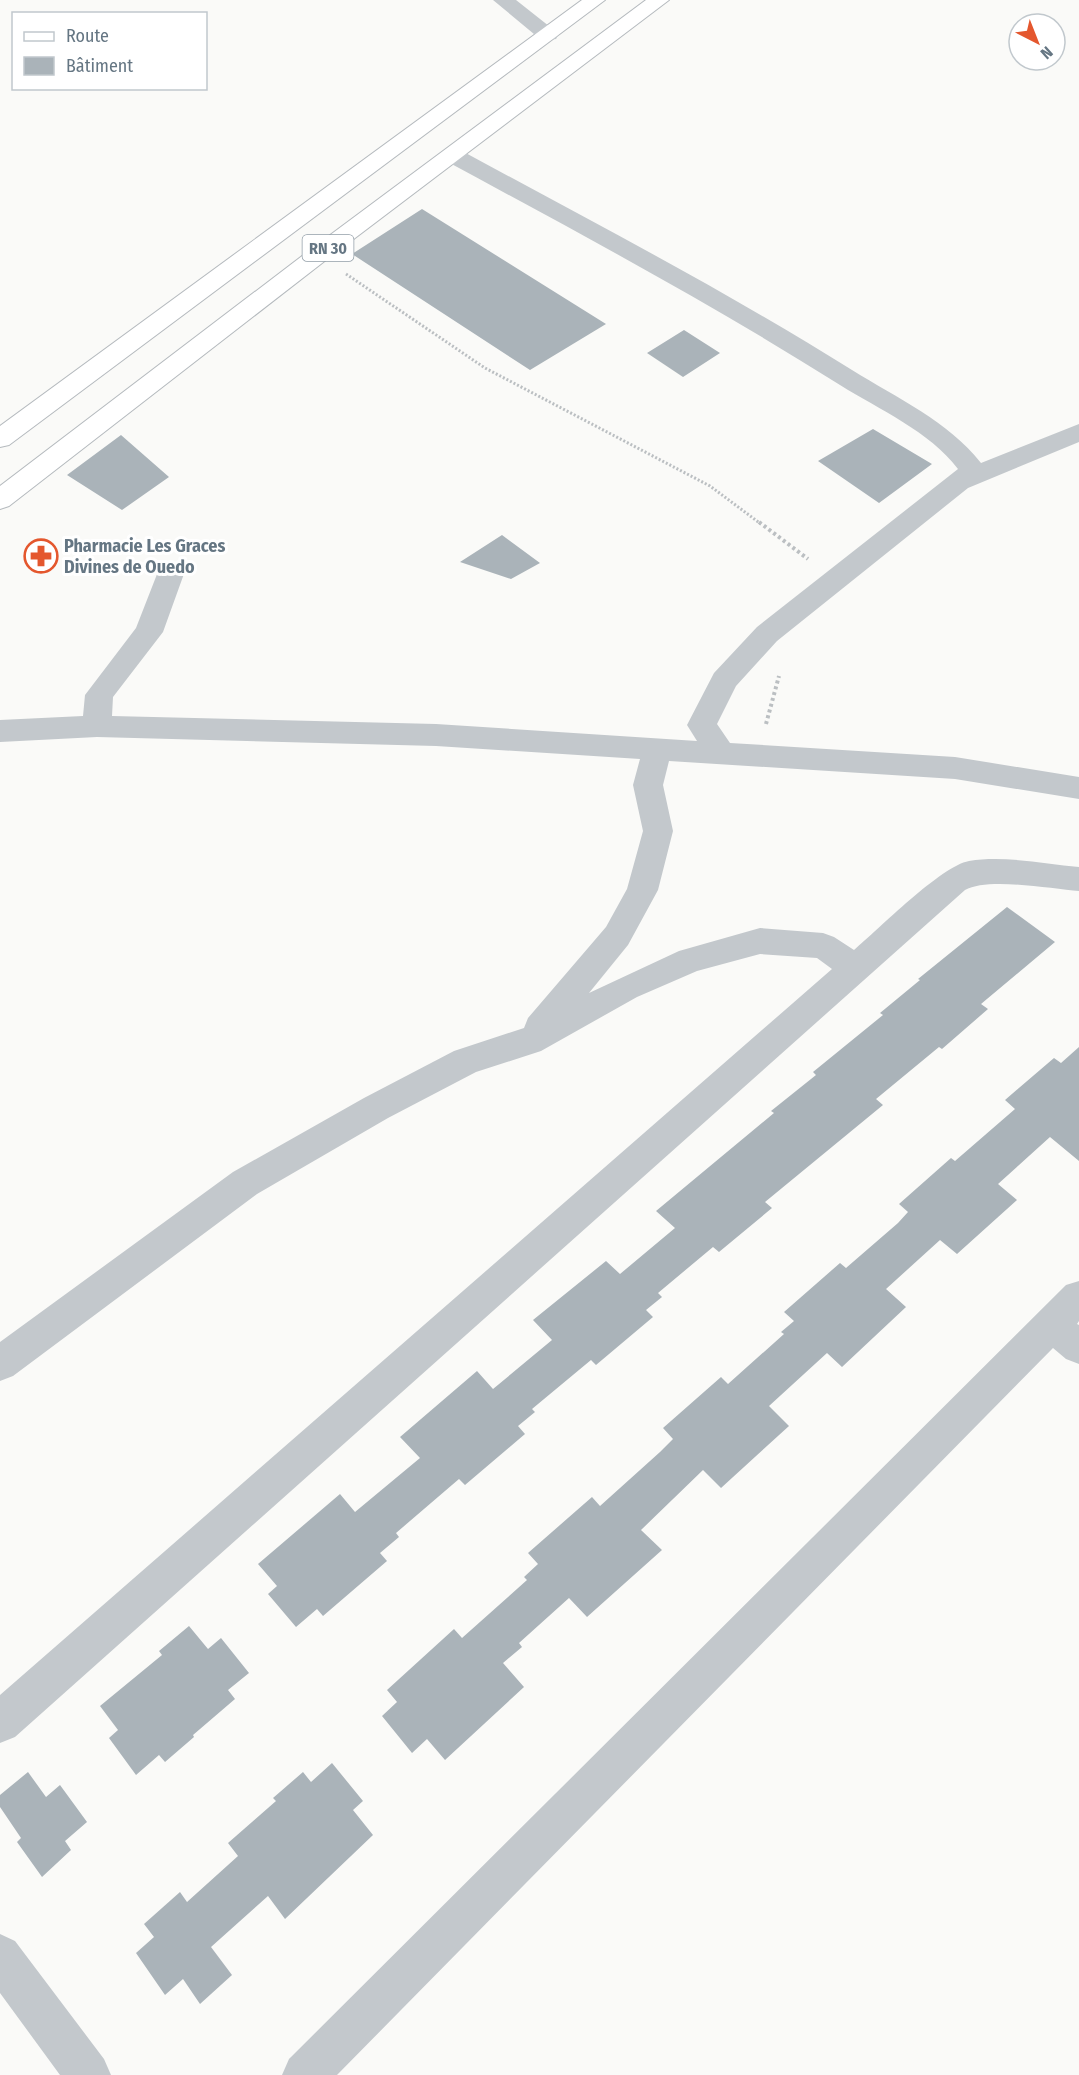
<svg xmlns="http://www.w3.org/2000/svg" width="1079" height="2075" font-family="'Fira Sans Condensed',sans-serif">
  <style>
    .building { fill: #aab3b9 }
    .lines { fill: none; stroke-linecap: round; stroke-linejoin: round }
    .major-casing { stroke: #b5babe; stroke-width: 2 }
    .path-far1 { stroke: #bbbfc2; stroke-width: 3; stroke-dasharray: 2 2; stroke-linecap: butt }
    .path { stroke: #bbbfc2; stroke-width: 4; stroke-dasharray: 3 3; stroke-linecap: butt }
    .minor { fill: #c3c8cc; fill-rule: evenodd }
    .major { fill: #fff; fill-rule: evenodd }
    .labels { text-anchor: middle; stroke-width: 6; stroke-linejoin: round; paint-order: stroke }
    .shield { fill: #fff; stroke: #939fa8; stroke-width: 1.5 }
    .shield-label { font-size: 16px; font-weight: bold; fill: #657683 }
    .poi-label { font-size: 18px; font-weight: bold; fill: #657683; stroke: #fff; text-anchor: start }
  </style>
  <rect width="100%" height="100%" fill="#fafaf8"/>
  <path class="building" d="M 422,209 L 606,324 L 530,370 L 352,254 Z
    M 684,330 L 720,353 L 683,377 L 647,353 Z
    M 873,429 L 932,464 L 879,503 L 818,461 Z
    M 121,435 L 169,477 L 122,510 L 67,475 Z
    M 502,535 L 540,563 L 511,579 L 460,562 Z
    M 1007,907 L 1055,942 L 981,1004 L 988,1009 L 942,1049 L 939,1047 L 876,1099 L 883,1105 L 765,1202 L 772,1208 L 719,1252 L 713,1247 L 658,1293 L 662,1297 L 646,1310 L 653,1317 L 596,1365 L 591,1360 L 532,1409 L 535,1412 L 518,1426 L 525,1434 L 465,1485 L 459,1479 L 396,1533 L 399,1537 L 380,1553 L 387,1561 L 323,1616 L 317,1609 L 296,1627 L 268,1594 L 277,1586 L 258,1564 L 340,1494 L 355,1512 L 420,1458 L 400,1437 L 477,1371 L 493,1389 L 552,1340 L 533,1320 L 606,1261 L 620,1274 L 675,1228 L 656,1211 L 774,1113 L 771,1111 L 816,1075 L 813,1072 L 883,1015 L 880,1013 L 920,980 L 918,979 Z
    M 1079,1047 L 1079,1161 L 1050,1137 L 998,1184 L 1017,1200 L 957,1254 L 940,1240 L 886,1289 L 906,1307 L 842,1367 L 827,1353 L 769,1406 L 789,1426 L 721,1488 L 703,1470 L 641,1530 L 662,1550 L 587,1617 L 569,1598 L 519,1643 L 522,1647 L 503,1663 L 524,1687 L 445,1760 L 427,1739 L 412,1753 L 382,1716 L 397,1702 L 387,1690 L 454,1629 L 462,1638 L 527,1580 L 524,1577 L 538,1564 L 528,1553 L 592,1497 L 600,1506 L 660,1452 L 673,1439 L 663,1428 L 721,1377 L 728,1384 L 784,1334 L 781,1332 L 794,1321 L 784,1312 L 840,1263 L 846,1268 L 898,1223 L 908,1212 L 899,1204 L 951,1158 L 955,1161 L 1015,1109 L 1005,1100 L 1054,1058 L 1061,1063 Z
    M 189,1626 L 208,1649 L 221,1638 L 249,1673 L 228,1690 L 235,1699 L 193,1735 L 194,1737 L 165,1762 L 159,1755 L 136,1775 L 109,1738 L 118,1730 L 100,1706 L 162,1655 L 159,1651 Z
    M 332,1763 L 363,1801 L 353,1810 L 373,1835 L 285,1919 L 268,1896 L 211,1947 L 232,1975 L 200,2004 L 183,1979 L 165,1995 L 136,1953 L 154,1937 L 144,1924 L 180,1892 L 187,1902 L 238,1856 L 228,1843 L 276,1801 L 273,1798 L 303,1772 L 311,1782 Z
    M 28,1772 L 46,1797 L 60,1785 L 87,1822 L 65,1841 L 71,1850 L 42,1877 L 17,1842 L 21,1838 L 0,1807 L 0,1795 Z"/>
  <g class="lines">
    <g class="major-casing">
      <path id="major" d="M 582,0 L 605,0 L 9,445 L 0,447 L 0,426 Z
        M 646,0 L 669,0 L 326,260 L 9,506 L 0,509 L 0,486 L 310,250 Z"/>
    </g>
    <path class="path-far1" d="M 346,274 L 485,368 L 710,486 L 761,524"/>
    <path class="path" d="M 759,522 L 808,559
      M 766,724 L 779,676"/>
    <path class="minor" d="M 493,0 L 516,0 L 559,34 L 556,39 L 548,40 L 540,39 Z
      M 454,149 L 462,151 C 593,222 726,291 852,370 C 897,398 948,421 981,463 L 1079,424 L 1079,442 L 968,488 L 777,641 L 736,686 L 717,724 L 730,743 L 955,757 L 1079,777 L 1079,799 L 955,779 L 669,761 L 663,785 L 673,831 L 658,890 L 628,945 L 589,993 L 679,951 L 760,928 L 823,933 L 834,937 L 854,950 C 879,929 941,866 969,861 C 1004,855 1044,864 1079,867 L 1079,891 C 1051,889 988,877 965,890 L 15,1737 L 0,1743 L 0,1695 L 832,969 L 817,958 L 760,954 L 697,971 L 637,997 L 541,1051 L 476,1072 L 388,1118 L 257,1194 L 13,1376 L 0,1381 L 0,1342 L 233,1172 L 364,1098 L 454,1051 L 524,1028 L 528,1018 L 606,927 L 627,889 L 643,831 L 633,785 L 640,759 L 436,746 L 97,737 L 0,742 L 0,720 L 83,716 L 85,695 L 136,628 L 161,564 L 171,561 L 181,564 L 185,571 L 163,632 L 113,697 L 112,716 L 436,724 L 697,741 L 687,725 L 714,673 L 757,627 L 958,469 C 929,431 880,410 840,385 C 712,304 579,233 446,161 L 443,156 L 446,151 Z
      M 1079,1281 L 1079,1321 L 1077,1324 L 1079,1325 L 1079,1364 L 1066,1359 L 1053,1348 L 337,2075 L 282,2075 L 289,2059 L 1066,1285 Z
      M 0,1934 L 15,1941 L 104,2059 L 111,2075 L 60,2075 L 0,1993 Z"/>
    <use href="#major" class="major"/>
  </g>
  <defs>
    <g id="pharmacy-ring" transform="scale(1.725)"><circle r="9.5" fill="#fff" stroke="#e4572e" stroke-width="1.5"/><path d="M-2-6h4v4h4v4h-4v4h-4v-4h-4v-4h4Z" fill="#e4572e"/></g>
  </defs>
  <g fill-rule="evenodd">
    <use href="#pharmacy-ring" x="41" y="556"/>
  </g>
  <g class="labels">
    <rect class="shield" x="302.5" y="235" width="51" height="26" rx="4.5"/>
    <g class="shield-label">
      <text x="328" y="254">RN 30</text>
    </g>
    <g class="poi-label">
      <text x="64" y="552">Pharmacie Les Graces<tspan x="64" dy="21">Divines de Ouedo</tspan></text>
    </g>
  </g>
  <rect x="12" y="12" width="195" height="78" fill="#ffffff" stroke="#c1c8cd" stroke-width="1.5"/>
  <rect x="24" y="32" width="30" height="9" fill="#ffffff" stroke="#c1c8cd" stroke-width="1.5"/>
  <text x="66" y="42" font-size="18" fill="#657683">Route</text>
  <rect x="24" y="57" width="30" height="18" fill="#aab3b9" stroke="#c1c8cd" stroke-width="1.5"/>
  <text x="66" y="72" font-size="18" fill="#657683">Bâtiment</text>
  <g transform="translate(1037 42) rotate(138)"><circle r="28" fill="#ffffff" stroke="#c1c8cd" stroke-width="1.5"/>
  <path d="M0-4.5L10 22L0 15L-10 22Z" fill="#e4572e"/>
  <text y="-9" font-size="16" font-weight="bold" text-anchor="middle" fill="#657683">N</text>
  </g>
</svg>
